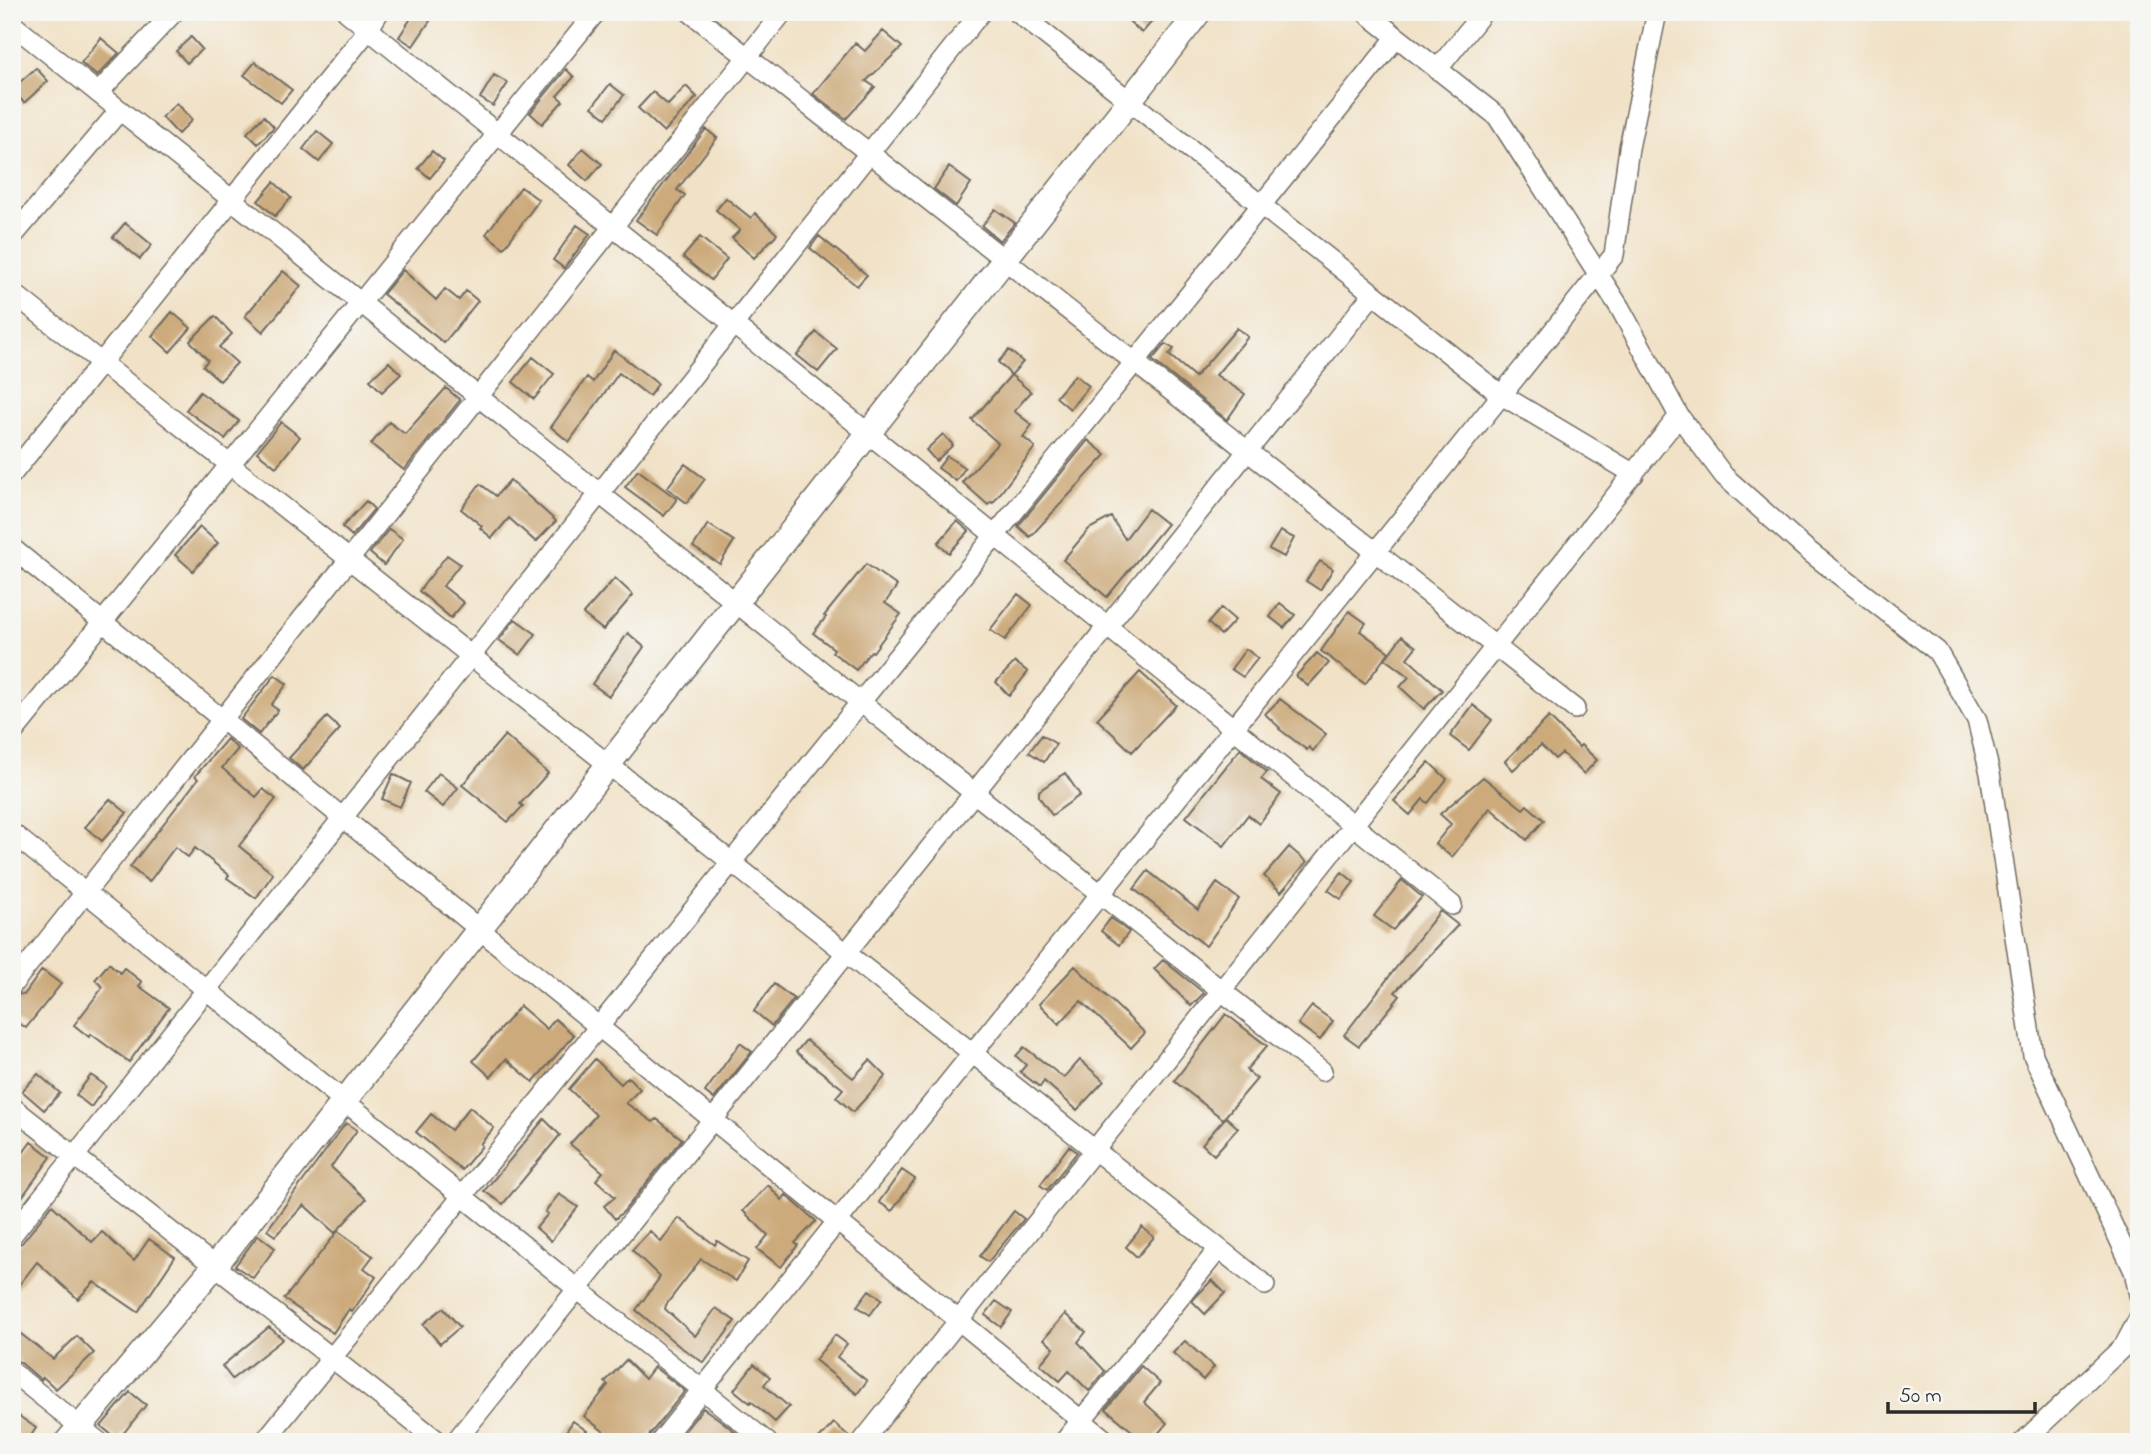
<svg xmlns="http://www.w3.org/2000/svg" width="2151" height="1454" font-family="'Indie Flower',sans-serif">
  <style>
    .building { fill: #ccaa7c }
    .lines { fill: none; stroke-linecap: round; stroke-linejoin: round }
    .minor-casing { stroke: #706b62; stroke-width: 22 }
    .tertiary-casing { stroke: #706b62; stroke-width: 27 }
    .minor { stroke: #fff; stroke-width: 19 }
    .tertiary { stroke: #fff; stroke-width: 24 }
  </style>
  <rect width="100%" height="100%" fill="#f6f6f2"/>
  <filter id="ink" filterUnits="userSpaceOnUse"><feTurbulence type="fractalNoise" baseFrequency=".0143" numOctaves="2"/><feDisplacementMap in="SourceGraphic" scale="14" xChannelSelector="R" yChannelSelector="G"/><feConvolveMatrix kernelMatrix="1 2 1 2 8 2 1 2 1" color-interpolation-filters="sRGB"/></filter>
  <filter id="wash" filterUnits="userSpaceOnUse"><feTurbulence type="fractalNoise" baseFrequency=".00686" numOctaves="4" result="noise"/><feDisplacementMap in="SourceGraphic" scale="28" xChannelSelector="R" yChannelSelector="G"/><feGaussianBlur stdDeviation="1.57" result="paint"/><feColorMatrix in="noise" values="0 0 0 0 0 0 0 0 0 0 0 0 0 0 0 0 0 1.4 0 .05"/><feComposite in="paint" operator="in"/></filter>
  <g filter="url(#wash)">
    <rect width="100%" height="100%" fill="#f1e2c7"/>
    <g id="blocks">
      <path class="building" d="M 415,12 L 436,12 L 413,46 L 399,37 Z
        M 1119,12 L 1160,12 L 1142,33 Z
        M 883,31 L 902,47 L 866,81 L 875,87 L 846,119 L 813,94 L 855,43 L 865,51 Z
        M 191,37 L 202,49 L 187,63 L 176,51 Z
        M 101,38 L 119,53 L 97,76 L 81,63 Z
        M 255,62 L 292,90 L 281,103 L 244,75 Z
        M 36,68 L 48,81 L 24,103 L 12,89 Z
        M 566,69 L 574,77 L 557,96 L 563,101 L 542,124 L 530,113 Z
        M 494,75 L 508,83 L 493,106 L 480,98 Z
        M 610,84 L 624,95 L 606,118 L 592,107 Z
        M 686,86 L 697,97 L 664,132 L 638,108 L 653,92 L 668,105 Z
        M 177,103 L 192,120 L 178,134 L 162,117 Z
        M 264,116 L 274,127 L 258,144 L 247,133 Z
        M 706,129 L 717,138 L 677,190 L 685,195 L 657,235 L 636,220 Z
        M 317,131 L 333,144 L 319,162 L 303,149 Z
        M 583,148 L 602,164 L 587,181 L 569,165 Z
        M 432,151 L 444,161 L 430,178 L 418,168 Z
        M 949,167 L 971,183 L 956,206 L 934,189 Z
        M 274,182 L 291,198 L 275,216 L 258,201 Z
        M 521,187 L 539,200 L 504,248 L 486,234 Z
        M 726,198 L 751,218 L 755,213 L 777,234 L 754,258 L 732,238 L 740,230 L 716,210 Z
        M 995,209 L 1015,223 L 1000,241 L 982,226 Z
        M 125,223 L 152,245 L 140,259 L 113,237 Z
        M 577,225 L 590,234 L 564,268 L 553,260 Z
        M 819,236 L 867,275 L 857,286 L 810,248 Z
        M 700,237 L 727,259 L 711,280 L 683,257 Z
        M 403,270 L 436,300 L 445,289 L 459,300 L 466,291 L 478,301 L 444,343 L 383,294 Z
        M 283,271 L 301,286 L 263,332 L 245,316 Z
        M 172,312 L 191,328 L 170,352 L 152,336 Z
        M 215,316 L 232,334 L 219,347 L 237,363 L 220,381 L 203,366 L 208,360 L 190,341 Z
        M 1237,328 L 1248,337 L 1216,375 L 1245,394 L 1227,420 L 1152,360 L 1165,344 L 1174,349 L 1169,355 L 1195,377 Z
        M 816,332 L 837,349 L 818,372 L 797,355 Z
        M 614,350 L 658,384 L 649,396 L 619,373 L 569,442 L 551,427 L 587,377 L 593,382 Z
        M 1009,350 L 1023,362 L 1011,375 L 998,362 Z
        M 533,357 L 554,374 L 534,399 L 513,382 Z
        M 389,362 L 401,374 L 382,392 L 370,380 Z
        M 1011,375 L 1031,392 L 1014,411 L 1032,425 L 1023,437 L 1035,447 L 993,503 L 991,502 L 988,505 L 962,482 L 998,443 L 972,420 Z
        M 1075,375 L 1089,386 L 1070,409 L 1056,397 Z
        M 446,388 L 460,400 L 404,470 L 371,444 L 389,422 L 405,434 Z
        M 200,392 L 239,421 L 225,439 L 186,410 Z
        M 281,422 L 300,437 L 276,467 L 257,452 Z
        M 943,434 L 953,445 L 936,461 L 926,450 Z
        M 1088,440 L 1106,455 L 1030,537 L 1018,526 Z
        M 947,456 L 965,468 L 956,481 L 938,468 Z
        M 685,464 L 705,479 L 687,503 L 667,488 Z
        M 638,470 L 677,499 L 664,516 L 625,487 Z
        M 510,480 L 556,521 L 536,542 L 509,518 L 492,538 L 480,528 L 482,526 L 461,509 L 480,484 L 496,496 Z
        M 366,501 L 374,509 L 352,536 L 342,527 Z
        M 1148,509 L 1167,524 L 1107,597 L 1063,560 L 1089,529 L 1111,517 L 1125,539 Z
        M 957,521 L 969,531 L 949,553 L 938,543 Z
        M 708,524 L 734,541 L 720,564 L 693,547 Z
        M 200,527 L 218,543 L 193,571 L 175,555 Z
        M 389,529 L 403,539 L 384,565 L 370,553 Z
        M 1280,531 L 1294,538 L 1284,557 L 1269,549 Z
        M 447,555 L 460,564 L 443,586 L 464,603 L 451,618 L 419,591 Z
        M 1320,561 L 1333,569 L 1320,590 L 1306,581 Z
        M 866,564 L 897,586 L 885,603 L 901,614 L 873,652 L 871,651 L 856,670 L 832,652 L 834,649 L 813,633 L 826,617 L 824,616 Z
        M 615,578 L 633,595 L 603,630 L 583,614 Z
        M 1018,594 L 1032,605 L 1005,640 L 990,630 Z
        M 1280,603 L 1295,615 L 1284,628 L 1270,617 Z
        M 1221,608 L 1235,620 L 1221,635 L 1208,623 Z
        M 1349,611 L 1366,623 L 1360,631 L 1389,652 L 1365,684 L 1321,651 Z
        M 515,619 L 536,634 L 520,655 L 499,640 Z
        M 628,633 L 644,647 L 609,696 L 592,684 Z
        M 1402,636 L 1416,647 L 1407,658 L 1442,690 L 1424,709 L 1400,687 L 1409,677 L 1385,659 Z
        M 1246,649 L 1258,658 L 1243,677 L 1231,669 Z
        M 1317,653 L 1329,663 L 1308,686 L 1296,676 Z
        M 1015,662 L 1028,672 L 1009,696 L 996,682 Z
        M 1140,672 L 1176,705 L 1132,752 L 1097,719 Z
        M 275,675 L 287,684 L 271,705 L 278,710 L 259,734 L 241,719 Z
        M 1280,699 L 1326,734 L 1313,751 L 1309,747 L 1307,750 L 1279,729 L 1280,728 L 1265,714 Z
        M 1473,705 L 1492,720 L 1469,750 L 1450,736 Z
        M 327,717 L 340,729 L 303,770 L 289,758 Z
        M 1549,717 L 1579,747 L 1581,745 L 1597,760 L 1584,774 L 1562,753 L 1555,759 L 1541,745 L 1513,770 L 1505,761 Z
        M 505,735 L 548,773 L 520,804 L 523,806 L 508,822 L 462,785 Z
        M 1042,735 L 1056,744 L 1044,762 L 1029,752 Z
        M 227,739 L 238,749 L 222,768 L 256,797 L 263,789 L 276,799 L 239,846 L 273,874 L 256,898 L 227,878 L 229,875 L 195,848 L 188,857 L 175,847 L 149,882 L 130,867 L 198,779 L 195,776 Z
        M 1240,749 L 1267,772 L 1261,779 L 1281,794 L 1259,824 L 1248,815 L 1224,846 L 1186,817 Z
        M 1429,762 L 1447,779 L 1428,803 L 1423,799 L 1410,815 L 1394,801 Z
        M 439,773 L 458,788 L 443,807 L 424,792 Z
        M 1065,773 L 1080,795 L 1052,815 L 1039,797 L 1039,791 Z
        M 393,774 L 411,783 L 400,807 L 382,799 Z
        M 1483,777 L 1523,809 L 1527,805 L 1544,820 L 1527,840 L 1490,808 L 1452,857 L 1435,844 L 1451,824 L 1440,814 Z
        M 110,799 L 127,813 L 102,841 L 85,827 Z
        M 1289,847 L 1307,862 L 1281,892 L 1264,876 Z
        M 1148,871 L 1198,910 L 1217,883 L 1239,899 L 1206,946 L 1134,889 Z
        M 1342,872 L 1354,882 L 1341,899 L 1328,890 Z
        M 1402,880 L 1422,897 L 1393,930 L 1374,916 Z
        M 1440,911 L 1458,925 L 1395,992 L 1400,996 L 1359,1046 L 1344,1035 Z
        M 1111,918 L 1129,932 L 1119,945 L 1101,931 Z
        M 1163,960 L 1204,993 L 1191,1006 L 1154,969 Z
        M 109,963 L 120,973 L 124,968 L 142,982 L 139,986 L 169,1008 L 129,1062 L 91,1034 L 89,1037 L 74,1025 L 103,987 L 95,980 Z
        M 1075,966 L 1145,1033 L 1131,1048 L 1081,1001 L 1059,1024 L 1039,1004 Z
        M 42,970 L 61,984 L 26,1028 L 12,1018 L 12,1004 L 19,994 L 24,995 Z
        M 774,984 L 794,999 L 772,1026 L 754,1011 Z
        M 520,1006 L 547,1029 L 555,1019 L 574,1035 L 533,1082 L 506,1059 L 491,1077 L 473,1061 Z
        M 1312,1006 L 1333,1021 L 1320,1040 L 1298,1024 Z
        M 1226,1014 L 1267,1046 L 1246,1070 L 1257,1079 L 1223,1119 L 1174,1081 Z
        M 806,1040 L 853,1078 L 870,1060 L 886,1076 L 853,1112 L 836,1097 L 843,1089 L 796,1052 Z
        M 740,1043 L 752,1052 L 714,1099 L 705,1092 Z
        M 1024,1047 L 1064,1078 L 1080,1060 L 1104,1081 L 1077,1110 L 1044,1081 L 1040,1087 L 1020,1072 L 1026,1065 L 1016,1056 Z
        M 595,1059 L 621,1084 L 628,1077 L 640,1089 L 626,1103 L 653,1122 L 657,1119 L 682,1139 L 624,1211 L 615,1219 L 604,1206 L 615,1197 L 596,1180 L 603,1172 L 570,1144 L 596,1115 L 569,1089 Z
        M 38,1074 L 60,1093 L 44,1110 L 22,1091 Z
        M 91,1075 L 106,1086 L 91,1107 L 76,1095 Z
        M 470,1107 L 494,1128 L 480,1144 L 482,1146 L 462,1170 L 416,1132 L 431,1114 L 451,1130 Z
        M 1226,1117 L 1238,1128 L 1214,1155 L 1202,1144 Z
        M 544,1119 L 560,1135 L 503,1204 L 484,1191 Z
        M 346,1123 L 357,1130 L 331,1167 L 366,1199 L 335,1233 L 304,1205 L 275,1236 L 267,1230 Z
        M 31,1142 L 51,1157 L 22,1197 L 12,1190 L 12,1168 Z
        M 1069,1146 L 1077,1152 L 1047,1190 L 1040,1185 Z
        M 902,1170 L 915,1179 L 892,1211 L 879,1202 Z
        M 768,1185 L 782,1200 L 786,1195 L 816,1221 L 795,1243 L 798,1245 L 781,1267 L 757,1249 L 768,1235 L 743,1211 Z
        M 559,1194 L 578,1207 L 551,1241 L 536,1228 L 548,1214 L 545,1212 Z
        M 52,1205 L 92,1242 L 102,1232 L 134,1261 L 149,1239 L 175,1257 L 138,1312 L 94,1282 L 78,1299 L 37,1262 L 12,1294 L 12,1247 L 22,1243 Z
        M 1014,1211 L 1024,1219 L 988,1262 L 980,1256 Z
        M 679,1218 L 715,1245 L 717,1241 L 748,1261 L 736,1281 L 701,1259 L 666,1305 L 665,1309 L 695,1336 L 716,1308 L 735,1321 L 704,1363 L 679,1346 L 636,1310 L 660,1277 L 632,1250 L 650,1231 L 661,1242 Z
        M 1142,1227 L 1154,1237 L 1137,1257 L 1126,1247 Z
        M 338,1231 L 373,1256 L 364,1268 L 376,1277 L 352,1312 L 349,1309 L 333,1333 L 284,1299 Z
        M 258,1235 L 275,1248 L 253,1278 L 235,1266 Z
        M 1212,1280 L 1225,1293 L 1205,1314 L 1192,1301 Z
        M 869,1290 L 882,1299 L 870,1315 L 857,1306 Z
        M 996,1301 L 1012,1312 L 1001,1327 L 985,1315 Z
        M 443,1308 L 460,1327 L 440,1344 L 423,1324 Z
        M 1065,1314 L 1086,1332 L 1078,1342 L 1105,1371 L 1089,1391 L 1069,1371 L 1060,1381 L 1040,1364 L 1054,1348 L 1044,1339 Z
        M 12,1327 L 53,1359 L 77,1336 L 94,1353 L 56,1389 L 43,1377 L 41,1380 L 20,1362 L 12,1360 Z
        M 269,1327 L 283,1339 L 232,1379 L 222,1366 Z
        M 835,1335 L 847,1344 L 837,1357 L 867,1381 L 857,1394 L 815,1360 Z
        M 1185,1341 L 1214,1367 L 1203,1380 L 1173,1353 Z
        M 626,1360 L 645,1379 L 654,1367 L 685,1391 L 650,1434 L 648,1442 L 617,1442 L 584,1416 L 608,1385 L 605,1382 Z
        M 754,1364 L 770,1377 L 764,1385 L 789,1407 L 775,1422 L 751,1401 L 750,1403 L 734,1390 Z
        M 1141,1366 L 1160,1383 L 1144,1402 L 1167,1423 L 1151,1442 L 1145,1442 L 1106,1409 Z
        M 130,1392 L 146,1405 L 118,1440 L 101,1426 Z
        M 703,1408 L 723,1422 L 747,1442 L 676,1442 Z
        M 19,1416 L 36,1428 L 27,1442 L 12,1442 L 12,1426 Z
        M 573,1421 L 587,1431 L 579,1442 L 559,1442 Z
        M 834,1423 L 851,1438 L 850,1442 L 816,1442 Z"/>
    </g>
  </g>
  <g filter="url(#ink)">
    <use href="#blocks" fill-opacity="0" stroke="#706b62" stroke-width="2"/>
    <g class="lines">
      <g class="minor-casing">
        <path id="minor" d="M 347,12 L 1452,905
          M 690,12 L 1575,709
          M 1017,12 L 1500,394 L 1634,474
          M 1365,12 L 1497,116 L 1620,308 L 1679,416 L 1724,476 L 1806,549 L 1937,651 L 1977,720 L 1990,773 L 2033,1055 L 2134,1271 L 2139,1295
          M 12,24 L 1322,1071
          M 1437,70 L 1483,12
          M 98,93 L 174,12
          M 12,237 L 120,110
          M 12,292 L 1265,1285
          M 12,474 L 368,30 L 379,12
          M 12,548 L 1103,1438
          M 12,734 L 596,12
          M 12,833 L 767,1442
          M 12,985 L 783,12
          M 12,1107 L 439,1442
          M 12,1235 L 981,12
          M 12,1372 L 99,1442
          M 264,1442 L 1396,38
          M 455,1442 L 1373,294
          M 660,1442 L 1614,255 L 1629,148 L 1657,12
          M 862,1442 L 1679,416
          M 1064,1442 L 1213,1256
          M 2023,1442 L 2124,1346 L 2139,1318"/>
      </g>
      <g class="tertiary-casing">
        <path id="tertiary" d="M 67,1442 L 218,1262 L 1199,12"/>
      </g>
      <use href="#minor" class="minor"/>
      <use href="#tertiary" class="tertiary"/>
    </g>
  </g>
  <rect width="2151" height="1454" fill="none" stroke="#f6f6f2" stroke-width="42"/>
  <path d="M1888 1402v10h147v-10" fill="none" stroke="#2b2b2b" stroke-width="3.5"/>
  <text x="1899" y="1402" font-size="21" fill="#2b2b2b" stroke="#f6f6f2" stroke-width="5" paint-order="stroke">50 m</text>
</svg>
